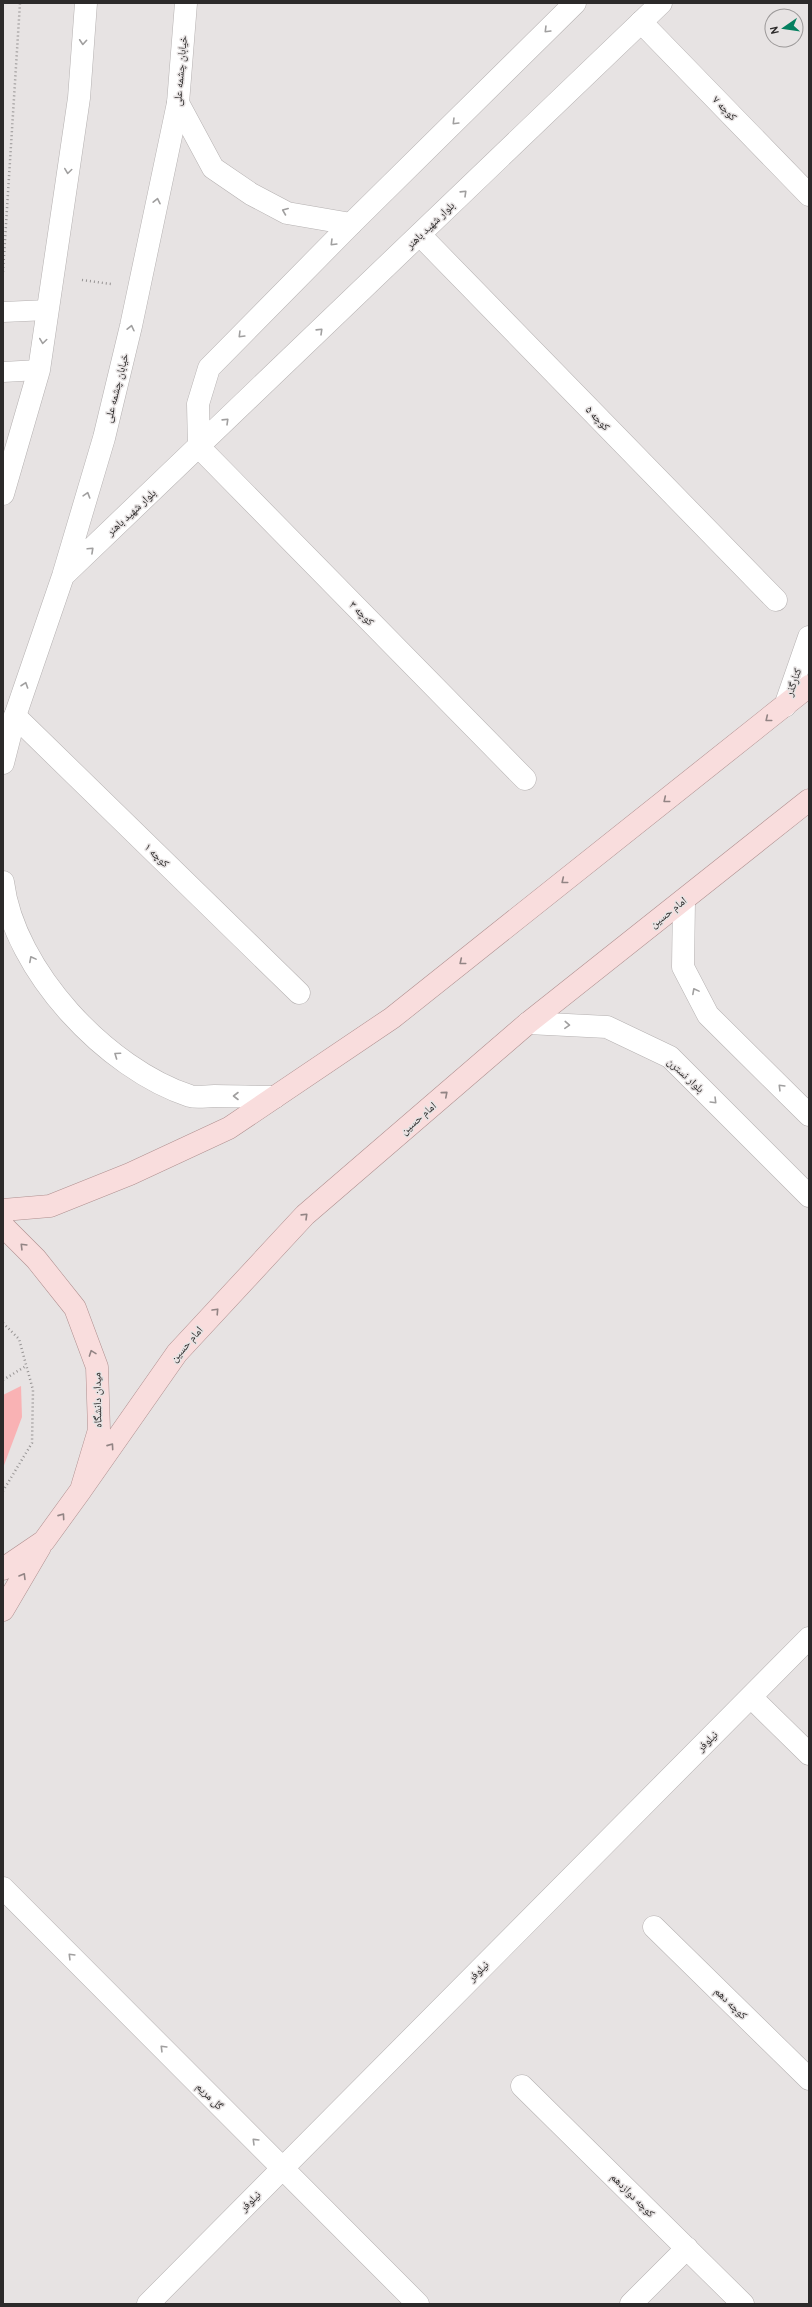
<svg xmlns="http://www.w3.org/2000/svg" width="812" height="2307" font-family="Overpass,'Noto Naskh Arabic',sans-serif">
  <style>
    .green { fill: #f9b2b4 }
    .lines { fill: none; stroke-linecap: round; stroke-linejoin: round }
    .lane-casing { stroke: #b5b1b1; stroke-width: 21 }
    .street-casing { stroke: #b5b1b1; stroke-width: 23 }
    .secondary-casing { stroke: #b5b1b1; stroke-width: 23 }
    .primary-casing { stroke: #af8f8f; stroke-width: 23 }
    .path { stroke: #979494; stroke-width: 2.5; stroke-dasharray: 1 3; stroke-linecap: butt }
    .lane { stroke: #fff; stroke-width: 20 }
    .street { stroke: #fff; stroke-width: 22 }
    .secondary { stroke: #fff; stroke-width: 22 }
    .primary { stroke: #f9dddd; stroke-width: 22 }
    .oneway { stroke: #a09f9f }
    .oneway2 { stroke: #928484 }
    .labels { text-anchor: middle; stroke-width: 3; stroke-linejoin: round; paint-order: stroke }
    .street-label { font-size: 11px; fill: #2c2a2a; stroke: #e7e3e3 }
  </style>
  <rect width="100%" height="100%" fill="#e7e3e3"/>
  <path class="green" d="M 21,1386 L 22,1417 L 3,1468 L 3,1395 Z"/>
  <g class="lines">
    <g class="lane-casing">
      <path id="lane" d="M 3,312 L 48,310
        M 3,372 L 39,370"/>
    </g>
    <g class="street-casing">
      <path id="street" d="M 641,22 L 809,195
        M 178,103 L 213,168 L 251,194 L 287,213 L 351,224
        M 420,235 L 776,600
        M 199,447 L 525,779
        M 785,706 L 809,637
        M 15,716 L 299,993
        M 751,1697 L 809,1754
        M 3,1888 L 418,2304
        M 654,1927 L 809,2079
        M 522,2086 L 743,2304
        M 148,2304 L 809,1638
        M 631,2304 L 687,2248"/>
    </g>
    <g class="secondary-casing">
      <path id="secondary" d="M 199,447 L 198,404 L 209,368 L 351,224 L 575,3
        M 3,494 L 39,370 L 79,98 L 86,3
        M 63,576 L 661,3
        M 3,763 L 15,716 L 63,576 L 104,438 L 131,326 L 178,103 L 186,3
        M 3,882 C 14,971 107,1069 190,1096 C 197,1098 207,1096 214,1096 C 235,1096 255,1097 275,1097
        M 684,900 L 683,967 L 708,1015 L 809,1115
        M 528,1023 L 607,1027 L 670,1057 L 809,1196"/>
    </g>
    <g class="primary-casing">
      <path id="primary" d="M 3,1210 L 50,1206 L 130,1174 L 229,1128 L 392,1018 L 809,686
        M 3,1226 L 36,1259 L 75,1308 L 97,1367 L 99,1430 L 81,1490 L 44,1541 L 3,1569
        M 81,1490 L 177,1353 L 305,1215 L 528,1023 L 809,800
        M 3,1610 L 40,1547"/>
    </g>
    <path class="path" d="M 3,272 L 20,3
      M 82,280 L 111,284
      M 3,1323 L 19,1339 L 33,1390 L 32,1443 L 3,1491
      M 3,1380 L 26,1366"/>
    <use href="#lane" class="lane"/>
    <use href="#street" class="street"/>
    <use href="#secondary" class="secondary"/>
    <use href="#primary" class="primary"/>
  </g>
  <defs><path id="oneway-chevron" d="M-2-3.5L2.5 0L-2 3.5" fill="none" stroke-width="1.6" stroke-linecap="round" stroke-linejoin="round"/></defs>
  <g class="oneway">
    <use href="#oneway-chevron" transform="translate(547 30) rotate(135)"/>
    <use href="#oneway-chevron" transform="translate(83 42) rotate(94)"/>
    <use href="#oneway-chevron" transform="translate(455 122) rotate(135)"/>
    <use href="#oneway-chevron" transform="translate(68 171) rotate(98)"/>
    <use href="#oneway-chevron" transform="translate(464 193) rotate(-44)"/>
    <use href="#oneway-chevron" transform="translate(157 201) rotate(-78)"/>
    <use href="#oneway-chevron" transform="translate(285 211) rotate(-158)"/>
    <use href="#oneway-chevron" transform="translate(333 243) rotate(135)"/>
    <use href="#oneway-chevron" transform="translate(131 328) rotate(-77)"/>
    <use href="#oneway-chevron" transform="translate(320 331) rotate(-44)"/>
    <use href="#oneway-chevron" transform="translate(241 335) rotate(135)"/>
    <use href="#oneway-chevron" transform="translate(43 341) rotate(98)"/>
    <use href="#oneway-chevron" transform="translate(226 421) rotate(-44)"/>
    <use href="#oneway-chevron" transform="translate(87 495) rotate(-73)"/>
    <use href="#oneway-chevron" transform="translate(91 550) rotate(-43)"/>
    <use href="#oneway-chevron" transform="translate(25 685) rotate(-71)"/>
    <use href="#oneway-chevron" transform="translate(32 959) rotate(-118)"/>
    <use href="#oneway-chevron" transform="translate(695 991) rotate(-118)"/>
    <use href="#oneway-chevron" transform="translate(567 1025) rotate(3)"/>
    <use href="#oneway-chevron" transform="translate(117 1055) rotate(-145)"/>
    <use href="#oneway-chevron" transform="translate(781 1087) rotate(-135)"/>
    <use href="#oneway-chevron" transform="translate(236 1096) rotate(-180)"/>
    <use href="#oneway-chevron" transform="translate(714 1101) rotate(45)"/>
    <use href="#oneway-chevron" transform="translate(71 1956) rotate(-135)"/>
    <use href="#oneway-chevron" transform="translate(163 2048) rotate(-135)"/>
    <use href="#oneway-chevron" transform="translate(255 2141) rotate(-135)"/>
  </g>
  <g class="oneway2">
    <use href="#oneway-chevron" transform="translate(768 719) rotate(141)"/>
    <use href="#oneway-chevron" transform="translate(666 800) rotate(141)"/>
    <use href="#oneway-chevron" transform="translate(564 881) rotate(141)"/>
    <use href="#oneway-chevron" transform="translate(462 962) rotate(141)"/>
    <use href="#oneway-chevron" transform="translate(445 1094) rotate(-41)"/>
    <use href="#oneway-chevron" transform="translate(305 1216) rotate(-44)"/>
    <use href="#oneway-chevron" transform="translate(23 1246) rotate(-135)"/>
    <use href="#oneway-chevron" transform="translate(216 1311) rotate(-47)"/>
    <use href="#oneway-chevron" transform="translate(92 1353) rotate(-110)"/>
    <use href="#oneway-chevron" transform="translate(111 1446) rotate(-55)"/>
    <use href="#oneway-chevron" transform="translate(62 1516) rotate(-55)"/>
    <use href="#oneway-chevron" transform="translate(23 1576) rotate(-59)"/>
  </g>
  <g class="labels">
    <g class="street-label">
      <text transform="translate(180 71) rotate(-85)" y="4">خیابان چشمه علی</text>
      <text transform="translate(725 108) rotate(46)" y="4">کوچه ۷</text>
      <text transform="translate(430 225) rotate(-44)" y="4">بلوار شهید باهنر</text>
      <text transform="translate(116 388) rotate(-76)" y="4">خیابان چشمه علی</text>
      <text transform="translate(598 418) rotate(46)" y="4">کوچه ۵</text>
      <text transform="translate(131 512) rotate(-43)" y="4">بلوار شهید باهنر</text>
      <text transform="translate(362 613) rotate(45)" y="4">کوچه ۳</text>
      <text transform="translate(793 682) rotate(-71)" y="4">کنارگذر</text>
      <text transform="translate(157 855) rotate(44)" y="4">کوچه ۱</text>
      <text transform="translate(668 912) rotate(-38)" y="4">امام حسین</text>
      <text transform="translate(686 1075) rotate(43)" y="4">بلوار نسترن</text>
      <text transform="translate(418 1118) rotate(-41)" y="4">امام حسین</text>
      <text transform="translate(186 1344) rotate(-49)" y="4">امام حسین</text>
      <text transform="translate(97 1400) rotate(-91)" y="4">میدان دانشگاه</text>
      <text transform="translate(707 1741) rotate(-45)" y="4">نیلوفر</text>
      <text transform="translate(478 1971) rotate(-45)" y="4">نیلوفر</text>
      <text transform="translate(731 2003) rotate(44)" y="4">کوچه دهم</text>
      <text transform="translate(210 2096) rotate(45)" y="4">گل مریم</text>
      <text transform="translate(633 2195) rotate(45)" y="4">کوچه دوازدهم</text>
      <text transform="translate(250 2201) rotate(-45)" y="4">نیلوفر</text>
    </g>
  </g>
  <rect width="812" height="2307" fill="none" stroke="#2c2a2a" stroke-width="8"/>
  <g transform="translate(784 28) rotate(257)"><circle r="19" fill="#e7e3e3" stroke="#9c9999"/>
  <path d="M0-3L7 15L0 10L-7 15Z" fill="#058060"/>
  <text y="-6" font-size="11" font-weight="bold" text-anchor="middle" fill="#2c2a2a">N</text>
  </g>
</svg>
